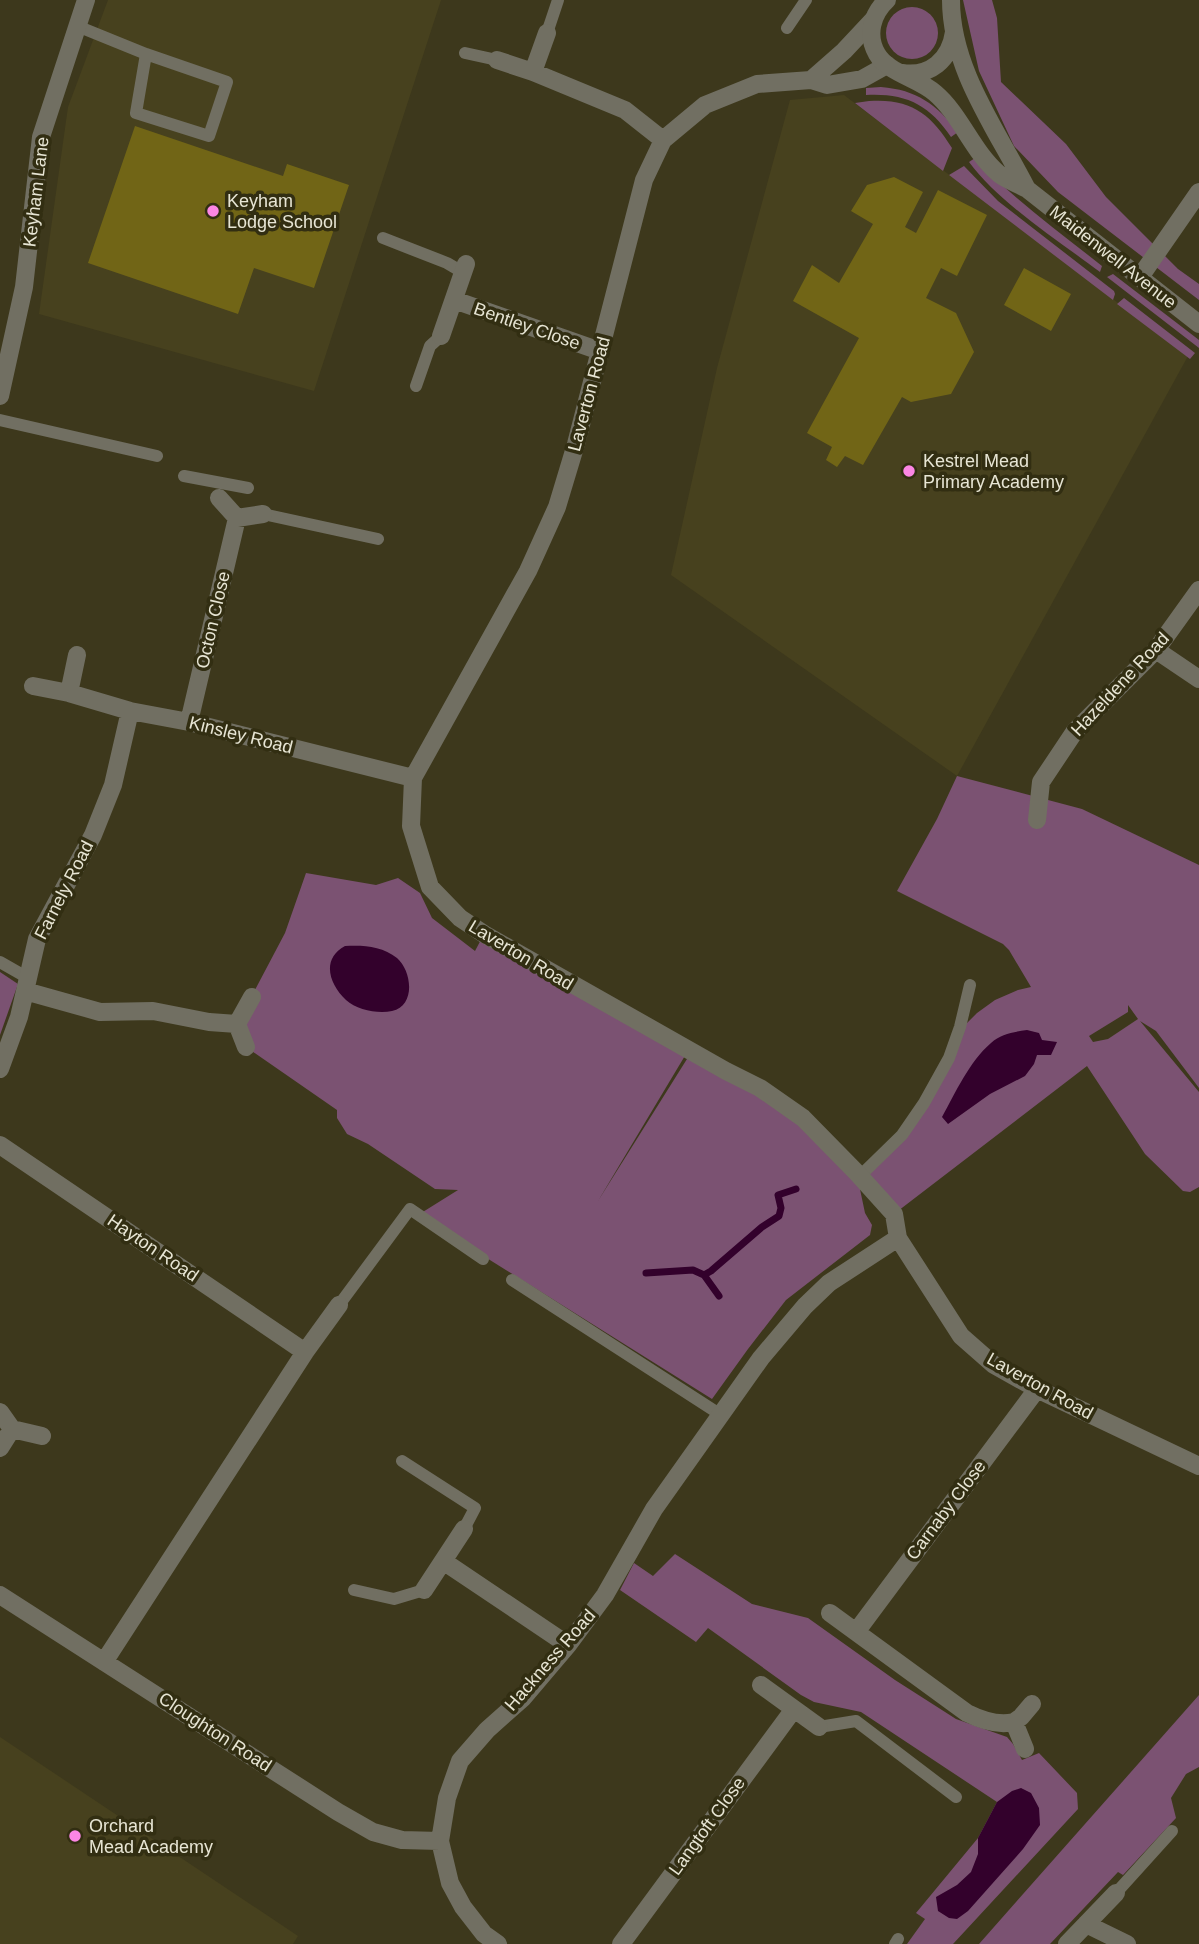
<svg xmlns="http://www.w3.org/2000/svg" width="1199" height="1944" font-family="Helvetica,sans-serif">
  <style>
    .built { fill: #47411e }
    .green { fill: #7b5272; fill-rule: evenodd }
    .water { fill: #33012c }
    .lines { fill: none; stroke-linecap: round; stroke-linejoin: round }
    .stream { stroke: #33012c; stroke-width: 7 }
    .building { fill: #716516 }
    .service { stroke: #716f62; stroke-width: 12 }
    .minor { stroke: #716f62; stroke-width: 18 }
    .tertiary { stroke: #716f62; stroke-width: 18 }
    .poi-dot { fill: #fc86e4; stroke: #322e12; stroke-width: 2.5 }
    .labels { text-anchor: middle; stroke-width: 7; stroke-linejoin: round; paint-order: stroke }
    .street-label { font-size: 18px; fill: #e7e5d4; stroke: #322e12 }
    .poi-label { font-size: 18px; fill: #e7e5d4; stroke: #322e12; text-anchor: start }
  </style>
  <rect width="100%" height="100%" fill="#3d381c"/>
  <path class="built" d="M 108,0 L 441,0 L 314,391 L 39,314 L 68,107 Z
    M 844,95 L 1188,356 L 957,776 L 671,575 L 717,368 L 790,100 Z
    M 0,1737 L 298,1936 L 293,1944 L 0,1944 Z"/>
  <path class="green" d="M 963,0 L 992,0 L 997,18 L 1001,82 L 1066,144 L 1106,197 L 1178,269 L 1199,284 L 1199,300 L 1058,192 L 1014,146 L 979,71 Z
    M886 33a26 26 0 1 1 52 0a26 26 0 1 1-52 0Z
    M 881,87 C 917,90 936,104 958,132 L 951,137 C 929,104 905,93 866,95 L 866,88 Z
    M 869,101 C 911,98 931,114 952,148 L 943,171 L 855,103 Z
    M 975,158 C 1013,199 1058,231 1102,266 L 1100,272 C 1059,241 999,203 969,162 Z
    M 964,166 L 998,201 L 1114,291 L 1115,294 L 1113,300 L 949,175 Z
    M 1113,274 L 1199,340 L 1199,348 L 1107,277 Z
    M 1124,298 L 1195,353 L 1190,359 L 1117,304 Z
    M 957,776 L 1082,809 L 1199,865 L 1199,1088 L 1156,1031 L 1140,1021 L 1199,1092 L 1199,1187 L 1190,1192 L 1183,1191 L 1145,1154 L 1087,1066 L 894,1214 L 857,1173 L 906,1132 L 962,1028 L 977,1013 L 995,1000 L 1018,990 L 1031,987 L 1009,950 L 1003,944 L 897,891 L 937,819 ZM 1128,1005 L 1138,1019 L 1108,1039 L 1093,1042 L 1089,1036 L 1128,1012 Z
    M 306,873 L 376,885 L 398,878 L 420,893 L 432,918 L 475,951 L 484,934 L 689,1049 L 598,1201 L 692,1051 L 763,1090 L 857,1175 L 865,1213 L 872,1225 L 870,1235 L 786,1300 L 748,1349 L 712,1399 L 418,1215 L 458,1190 L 435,1189 L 368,1144 L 347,1134 L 337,1118 L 337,1110 L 246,1047 L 237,1024 L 285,933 Z
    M 0,972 L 18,984 L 0,1035 Z
    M 675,1554 L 752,1604 L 808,1618 L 895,1680 L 956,1719 L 1007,1737 L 1013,1744 L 1022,1760 L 1039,1753 L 1077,1793 L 1078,1809 L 953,1944 L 907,1944 L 925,1919 L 916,1913 L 978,1838 L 997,1802 L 861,1712 L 814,1702 L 801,1695 L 708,1628 L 696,1642 L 620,1590 L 634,1563 L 653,1576 Z
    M 1199,1695 L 1199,1767 L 1186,1774 L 1171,1798 L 1176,1818 L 1123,1875 L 1118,1872 L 1050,1944 L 979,1944 Z"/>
  <path class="water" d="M 345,946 C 363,945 382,946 397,958 C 412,971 416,1006 392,1011 C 378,1014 357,1010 346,1000 C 329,984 321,959 345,946 Z
    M 1027,1030 L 1039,1033 L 1042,1040 L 1057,1042 L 1051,1055 L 1037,1055 L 1034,1064 L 1025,1076 L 990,1094 L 948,1124 L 942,1117 C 956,1092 969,1062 991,1043 C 1001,1034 1014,1032 1027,1030 Z
    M 1021,1788 L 1031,1793 L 1039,1808 L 1040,1825 L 1023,1849 L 968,1911 L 957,1919 L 949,1918 L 938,1911 L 936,1897 L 957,1885 L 971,1872 L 978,1854 L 978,1838 L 997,1802 L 1012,1791 Z"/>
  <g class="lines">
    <path class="stream" d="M 646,1273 L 693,1270 L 704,1275 L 719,1296
      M 704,1275 L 711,1271 L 762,1227 L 779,1216 L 781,1208 L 778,1195 L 796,1189"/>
  </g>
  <path class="building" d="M 135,126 L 283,176 L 287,164 L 349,185 L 314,288 L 254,268 L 238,314 L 88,263 Z
    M 894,177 L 923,192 L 905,227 L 916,233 L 938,190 L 987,215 L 957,276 L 941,268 L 926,298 L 956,313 L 974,352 L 951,394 L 911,402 L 902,397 L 863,465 L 845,456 L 837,467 L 826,460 L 832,447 L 807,433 L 859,338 L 793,301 L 812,265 L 839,283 L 873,224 L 851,211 L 867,185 Z
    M 1024,268 L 1071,294 L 1051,331 L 1004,305 Z"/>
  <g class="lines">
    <path class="service" d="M 77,26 L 146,54 L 227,82 L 209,136 L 136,113 L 146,54
      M 787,28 L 806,0
      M 547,33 L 558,0
      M 465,53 L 497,60
      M 383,238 L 447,263 L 464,273
      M 416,386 L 430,346 L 441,336
      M 0,420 L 157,456
      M 184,476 L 248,488
      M 263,514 L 378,539
      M 0,962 L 28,978
      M 860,1176 L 902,1135 L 924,1103 L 949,1058 L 960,1027 L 970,985
      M 512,1280 L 721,1415
      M 339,1305 L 410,1209 L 483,1259
      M 402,1461 L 475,1508 L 464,1529
      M 354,1590 L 394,1599 L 424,1590
      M 819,1727 L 856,1721 L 956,1797
      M 1116,1893 L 1172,1831
      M 895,1944 L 898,1939"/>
    <path class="minor" d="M 497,60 L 533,72 L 625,110 L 663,140
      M 887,65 L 862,79 L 827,85 L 811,80 L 757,84 L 705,105 L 663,140 L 644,180 L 576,444 L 557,507 L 528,571 L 413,778 L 411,826 L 430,887 L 460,918 L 484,934 L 726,1071 L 760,1088 L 803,1118 L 857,1173 L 894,1214 L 898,1238 L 961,1336 L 994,1365 L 1037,1389 L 1199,1466
      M 533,72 L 547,33
      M 811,80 L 844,51 L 873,20
      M 1140,277 L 1199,192
      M 454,300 L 600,351
      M 441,336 L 466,264
      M 0,396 L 24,287 L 41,137 L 86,0
      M 219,498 L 237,518 L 263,514
      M 1156,650 L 1199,679
      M 33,686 L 69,693 L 130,711 L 189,722 L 413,778
      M 69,693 L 77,655
      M 189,722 L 237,518
      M 1037,820 L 1041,782 L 1075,731 L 1156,650 L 1199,590
      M 25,991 L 100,1012 L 153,1011 L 209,1022 L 237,1024 L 246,1047
      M 237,1024 L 252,997
      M 0,1069 L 19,1017 L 37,939 L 93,835 L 113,785 L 130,711
      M 0,1145 L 305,1352
      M 0,1412 L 12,1429 L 42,1436
      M 0,1448 L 12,1429
      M 443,1561 L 568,1645
      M 424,1590 L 464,1529
      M 0,1595 L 338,1812 L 373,1832 L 402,1840 L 440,1841
      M 830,1613 L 856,1632
      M 104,1662 L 305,1352 L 339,1305
      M 761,1685 L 819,1727
      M 1014,1722 C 997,1726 981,1720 967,1713 L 856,1632 L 1037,1389
      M 1025,1749 L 1014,1722 L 1021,1717 L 1032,1704
      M 1086,1924 L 1127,1944
      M 498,1944 L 484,1934 L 463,1907 L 450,1883 L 440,1841 L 447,1798 L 460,1761 L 487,1730 L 523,1698 L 568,1645 L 605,1595 L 654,1509 L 761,1358 L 805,1306 L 829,1283 L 898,1238
      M 621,1944 L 794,1709
      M 1067,1944 L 1116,1893"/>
    <path class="tertiary" d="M 887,0 C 872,14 866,35 877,54 C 888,73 918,78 935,93 C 961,115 972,151 999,174 C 1007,180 1018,184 1027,189 L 1199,324
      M 951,0 C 951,69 997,130 1027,189
      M 902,73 C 930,77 950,60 954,32"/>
  </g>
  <g class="poi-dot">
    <circle cx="213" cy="211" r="7"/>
    <circle cx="909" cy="471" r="7"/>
    <circle cx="75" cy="1836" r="7"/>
  </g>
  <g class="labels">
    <g class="street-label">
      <text transform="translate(36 192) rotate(-83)" y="6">Keyham Lane</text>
      <text transform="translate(1113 257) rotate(38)" y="6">Maidenwell Avenue</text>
      <text transform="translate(527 326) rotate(19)" y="6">Bentley Close</text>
      <text transform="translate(589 394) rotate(-75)" y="6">Laverton Road</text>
      <text transform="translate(213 620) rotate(-77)" y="6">Octon Close</text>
      <text transform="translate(1120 684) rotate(-47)" y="6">Hazeldene Road</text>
      <text transform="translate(241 735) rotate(14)" y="6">Kinsley Road</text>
      <text transform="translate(64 890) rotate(-63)" y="6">Farnely Road</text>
      <text transform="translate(521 955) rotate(31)" y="6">Laverton Road</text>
      <text transform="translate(153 1248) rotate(34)" y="6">Hayton Road</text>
      <text transform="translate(1040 1386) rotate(29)" y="6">Laverton Road</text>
      <text transform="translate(946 1510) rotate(-53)" y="6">Carnaby Close</text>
      <text transform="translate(550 1660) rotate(-49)" y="6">Hackness Road</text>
      <text transform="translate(215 1732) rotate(33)" y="6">Cloughton Road</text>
      <text transform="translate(707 1826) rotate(-54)" y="6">Langtoft Close</text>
    </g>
    <g class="poi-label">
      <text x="227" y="207">Keyham<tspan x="227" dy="21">Lodge School</tspan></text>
      <text x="923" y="467">Kestrel Mead<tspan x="923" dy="21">Primary Academy</tspan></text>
      <text x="89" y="1832">Orchard<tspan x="89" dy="21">Mead Academy</tspan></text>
    </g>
  </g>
</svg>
